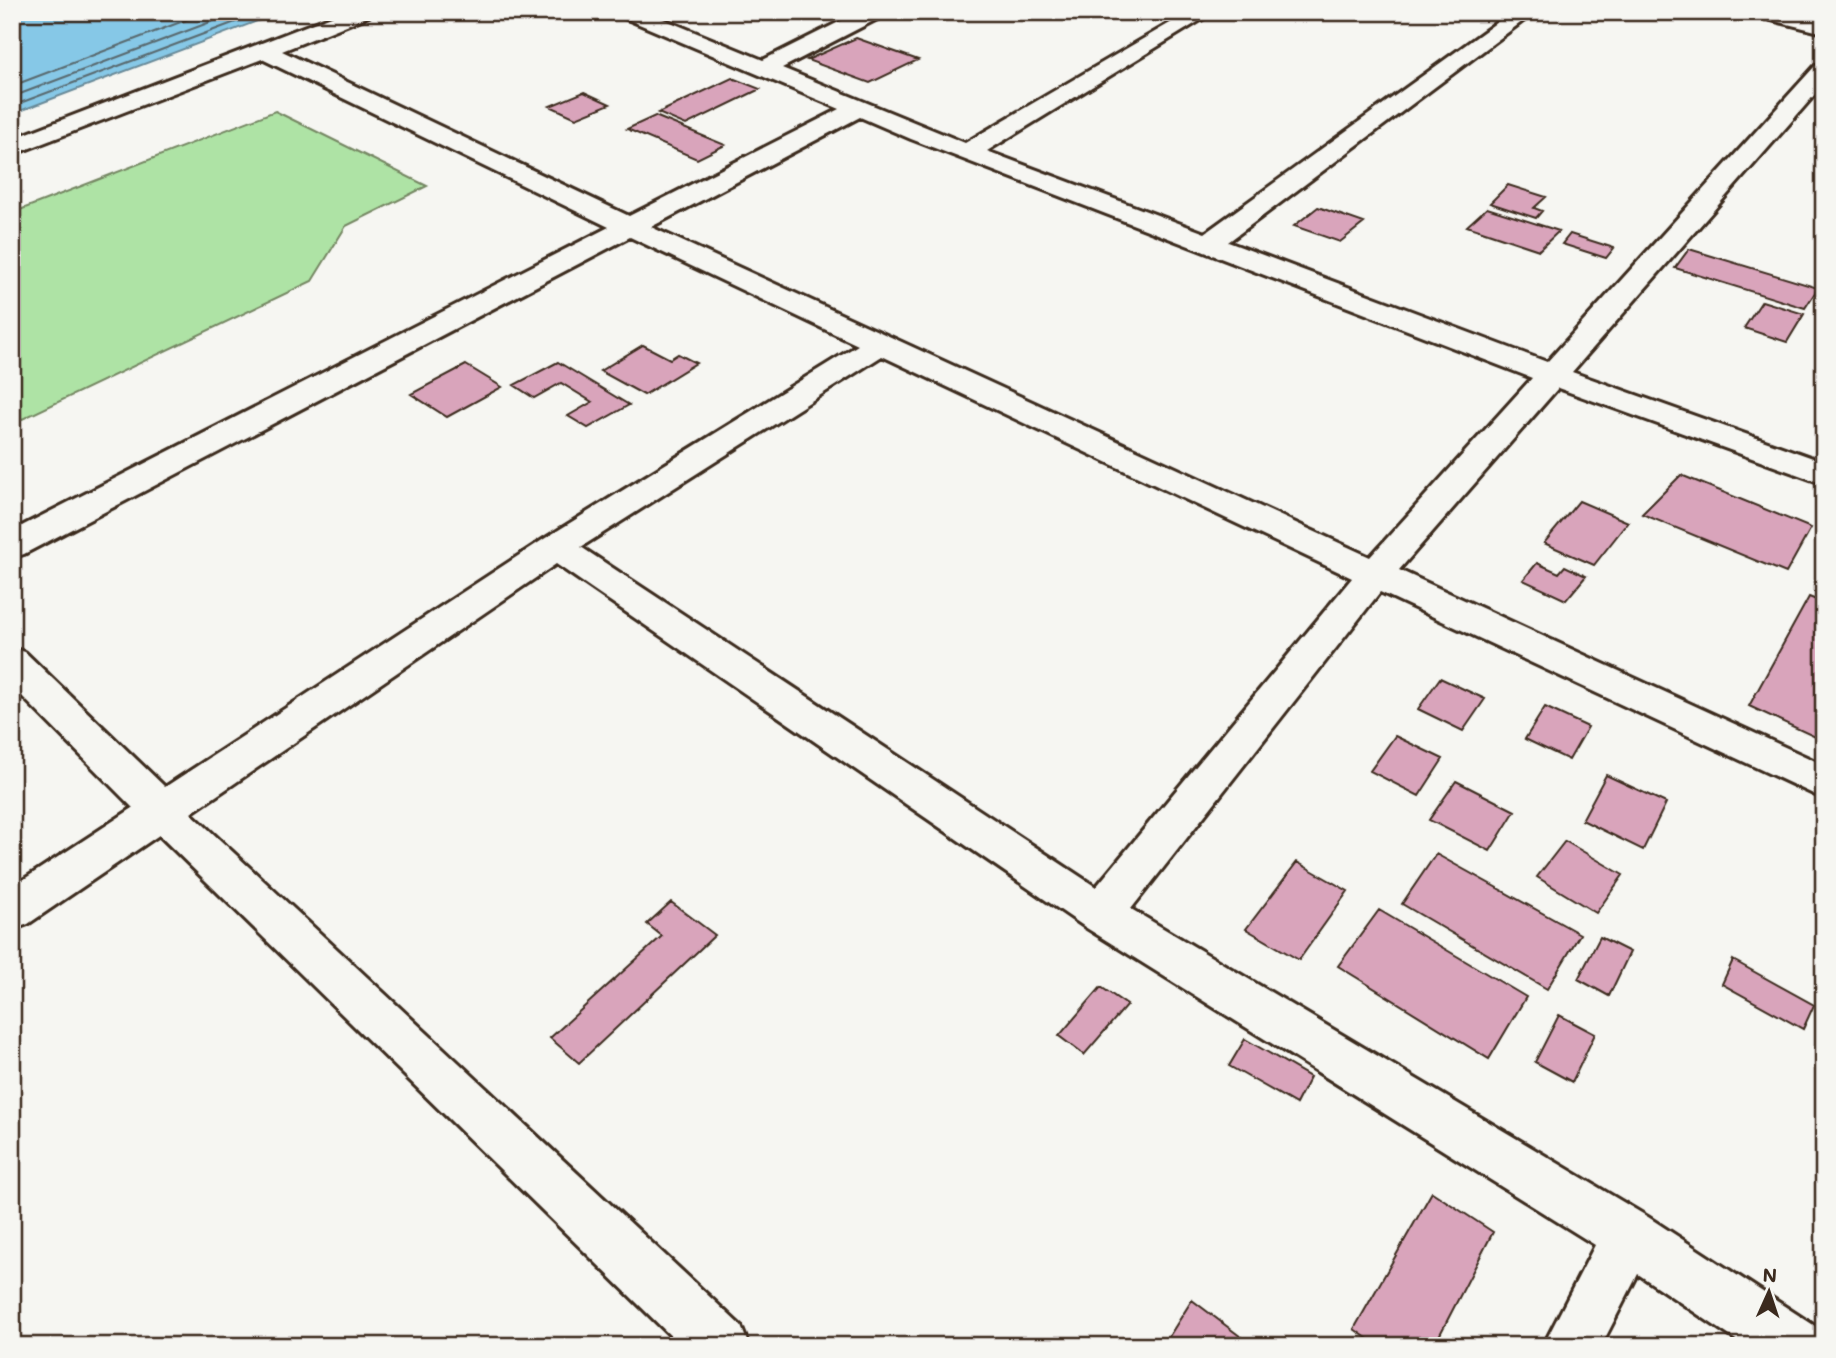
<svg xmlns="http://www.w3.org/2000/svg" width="1836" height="1358" font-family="Mali,sans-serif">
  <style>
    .green { fill: #aee3a5; stroke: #748662; stroke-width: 2 }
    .water { fill: #86c8e7; stroke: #688997; stroke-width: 2 }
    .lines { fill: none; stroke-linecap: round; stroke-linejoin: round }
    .shore { stroke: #59696e; stroke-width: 2 }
    .building { fill: #d9a4bb; stroke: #3b2a1e; stroke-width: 2 }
    .minor-casing { stroke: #3b2a1e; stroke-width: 6 }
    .minor { fill: #f6f6f2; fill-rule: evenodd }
  </style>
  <rect width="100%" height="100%" fill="#f6f6f2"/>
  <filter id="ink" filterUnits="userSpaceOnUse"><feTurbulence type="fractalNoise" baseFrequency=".0143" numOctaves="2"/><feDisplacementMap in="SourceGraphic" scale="14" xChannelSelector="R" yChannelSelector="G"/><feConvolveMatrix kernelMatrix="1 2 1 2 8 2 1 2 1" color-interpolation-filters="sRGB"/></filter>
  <g filter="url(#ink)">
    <path class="green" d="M 275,111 L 427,186 L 346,226 L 312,281 L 12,424 L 12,213 Z"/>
    <path class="water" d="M 12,12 L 281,12 L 12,114 Z"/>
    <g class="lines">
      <path class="shore" d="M 12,86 L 207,12
        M 12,97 L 237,12
        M 12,106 L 262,12"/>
    </g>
    <path class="building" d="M 856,38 L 918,60 L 870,83 L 807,60 Z
      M 732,78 L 760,89 L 686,125 L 658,113 Z
      M 584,92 L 610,104 L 576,118 L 550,106 Z
      M 655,116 L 725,145 L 697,159 L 627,129 Z
      M 1508,185 L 1546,197 L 1534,208 L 1542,211 L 1536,218 L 1490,203 Z
      M 1318,207 L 1364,223 L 1340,242 L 1294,226 Z
      M 1487,208 L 1559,231 L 1539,250 L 1467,226 Z
      M 1570,234 L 1614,248 L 1606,258 L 1562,244 Z
      M 1689,249 L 1818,288 L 1805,308 L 1675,268 Z
      M 1762,301 L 1804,314 L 1787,342 L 1744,328 Z
      M 643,345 L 670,359 L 678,354 L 696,363 L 644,395 L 600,371 Z
      M 558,362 L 629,405 L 588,428 L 568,416 L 592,402 L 561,383 L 534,398 L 514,385 Z
      M 466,365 L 502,387 L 447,417 L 411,394 Z
      M 1681,475 L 1811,528 L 1786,573 L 1642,514 Z
      M 1579,501 L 1628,522 L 1594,565 L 1544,543 Z
      M 1537,563 L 1559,573 L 1565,566 L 1586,576 L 1566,600 L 1523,580 Z
      M 1809,597 L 1824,603 L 1824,741 L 1749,706 Z
      M 1440,678 L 1485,699 L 1463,731 L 1418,709 Z
      M 1545,707 L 1588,727 L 1569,760 L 1525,739 Z
      M 1395,736 L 1443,759 L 1419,796 L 1370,771 Z
      M 1606,775 L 1666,803 L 1643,850 L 1582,820 Z
      M 1456,781 L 1515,811 L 1490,851 L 1429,820 Z
      M 1565,841 L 1623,875 L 1596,913 L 1537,877 Z
      M 1436,854 L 1580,934 L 1547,989 L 1402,904 Z
      M 1297,862 L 1348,891 L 1299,960 L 1246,929 Z
      M 671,902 L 715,935 L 579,1063 L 550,1038 L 662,936 L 647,924 Z
      M 1379,910 L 1526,997 L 1489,1059 L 1338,966 Z
      M 1600,937 L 1630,952 L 1609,996 L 1578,979 Z
      M 1733,960 L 1814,1005 L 1803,1029 L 1722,984 Z
      M 1101,987 L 1127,1005 L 1084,1055 L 1059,1036 Z
      M 1559,1015 L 1595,1034 L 1572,1082 L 1535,1062 Z
      M 1245,1039 L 1310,1077 L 1296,1104 L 1229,1066 Z
      M 1432,1192 L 1493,1232 L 1434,1346 L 1378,1346 L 1354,1329 Z
      M 1192,1300 L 1253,1346 L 1163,1346 Z"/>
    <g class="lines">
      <g class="minor-casing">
        <path id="minor" d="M 342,12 L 372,12 L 369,16 L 282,51 L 629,216 L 840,109 L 620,16 L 617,12 L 646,12 L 763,60 L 859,12 L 886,12 L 883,16 L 782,68 L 965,143 L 1189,12 L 1214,12 L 987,151 L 1205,233 L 1511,12 L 1535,12 L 1228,242 L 1547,362 L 1816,65 L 1824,63 L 1824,84 L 1572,372 L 1824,462 L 1824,484 L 1558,388 L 1399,570 L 1824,765 L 1824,799 L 1380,592 L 1131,909 L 1648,1217 L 1815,1326 L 1823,1346 L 1745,1346 L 1638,1274 L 1601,1346 L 1543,1346 L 1595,1245 L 1085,927 L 556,564 L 191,813 L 741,1326 L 749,1346 L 681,1346 L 159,835 L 28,924 L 12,930 L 12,887 L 133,808 L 12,686 L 12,648 L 25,652 L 165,787 L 544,539 L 858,345 L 630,237 L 24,554 L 12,558 L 12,531 L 609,227 L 262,59 L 12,155 L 12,139 ZM 860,117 L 911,139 L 1532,378 L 1370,557 L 651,227 ZM 882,356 L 1352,578 L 1096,887 L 581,547 Z
          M 1752,12 L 1789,12 L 1824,21 L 1824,33 L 1755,16 Z"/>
      </g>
      <use href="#minor" class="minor"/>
    </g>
  </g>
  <rect width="1836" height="1358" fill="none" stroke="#f6f6f2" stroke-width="42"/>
  <rect x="21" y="21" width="1794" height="1316" fill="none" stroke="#3b2a1e" stroke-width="2.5" filter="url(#ink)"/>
  <g transform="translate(1769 1292) rotate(3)" stroke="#f6f6f2" stroke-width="5" paint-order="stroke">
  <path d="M0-5L12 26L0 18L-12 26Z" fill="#3b2a1e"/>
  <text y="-10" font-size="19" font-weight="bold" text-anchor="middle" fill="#3b2a1e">N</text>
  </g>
</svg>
